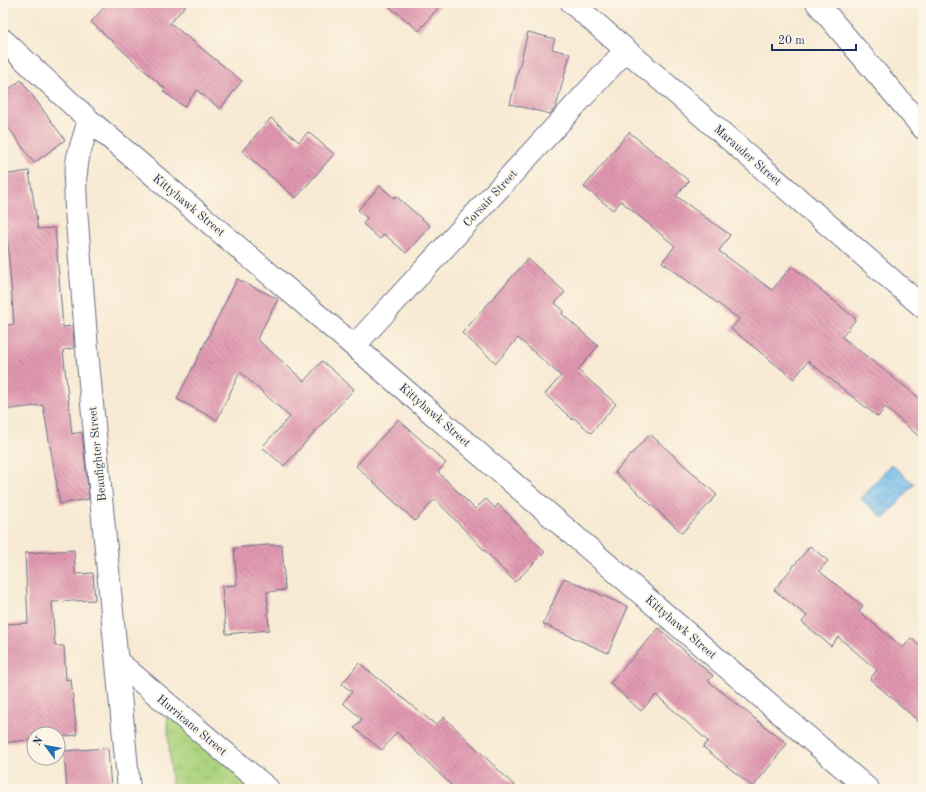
<svg xmlns="http://www.w3.org/2000/svg" width="926" height="792" font-family="'Old Standard TT',serif">
  <style>
    .park { fill: url(#park-crowns); stroke: #64816e }
    .water { fill: url(#water-waves); stroke: #4876a5 }
    .building { fill: url(#building-back-hatch) }
    .lines { fill: none; stroke-linecap: round; stroke-linejoin: round }
    .street-casing { stroke: #687087; stroke-width: 24 }
    .highway-casing { stroke: #687087; stroke-width: 24 }
    .street { stroke: #fff; stroke-width: 22 }
    .highway { stroke: #fff; stroke-width: 22 }
    .labels { text-anchor: middle; stroke-width: 3; stroke-linejoin: round; paint-order: stroke }
    .street-label { font-size: 12px; fill: #1b2f5e; stroke: #fcf5e5 }
  </style>
  <defs>
    <pattern id="park-crowns" width="20" height="18" patternUnits="userSpaceOnUse"><rect width="20" height="18" fill="#acd37d"/><path d="M2 6a3 3 0 1 1 6 0M12 15a3 3 0 1 1 6 0" fill="none" stroke="#93b56e"/></pattern>
    <pattern id="water-waves" width="16" height="10" patternUnits="userSpaceOnUse"><rect width="16" height="10" fill="#74bdec"/><path d="M0 5q4-4 8 0t8 0" fill="none" stroke="#5e9ac2"/></pattern>
    <pattern id="building-back-hatch" width="6" height="6" patternUnits="userSpaceOnUse"><rect width="6" height="6" fill="#e198b0"/><path d="M-1 5l2 2M0 0l6 6M5-1l2 2" fill="none" stroke="#b67c92"/></pattern>
  </defs>
  <rect width="100%" height="100%" fill="#fcf5e5"/>
  <filter id="ink" filterUnits="userSpaceOnUse"><feTurbulence type="fractalNoise" baseFrequency=".025" numOctaves="2"/><feDisplacementMap in="SourceGraphic" scale="8" xChannelSelector="R" yChannelSelector="G"/><feConvolveMatrix kernelMatrix="1 2 1 2 8 2 1 2 1" color-interpolation-filters="sRGB"/></filter>
  <filter id="wash" filterUnits="userSpaceOnUse"><feTurbulence type="fractalNoise" baseFrequency=".012" numOctaves="4" result="noise"/><feDisplacementMap in="SourceGraphic" scale="16" xChannelSelector="R" yChannelSelector="G"/><feGaussianBlur stdDeviation="0.9" result="paint"/><feColorMatrix in="noise" values="0 0 0 0 0 0 0 0 0 0 0 0 0 0 0 0 0 1.4 0 .05"/><feComposite in="paint" operator="in"/></filter>
  <g filter="url(#wash)">
    <rect width="100%" height="100%" fill="#f8ead4"/>
    <path class="park" d="M 165,689 L 276,789 L 172,789 Z"/>
    <path class="water" d="M 891,464 L 914,484 L 884,519 L 861,499 Z"/>
    <g id="blocks">
      <path class="building" d="M 108,3 L 188,3 L 170,23 L 242,81 L 220,109 L 197,90 L 184,107 L 163,91 L 165,89 L 91,22 Z
        M 385,3 L 442,3 L 419,31 Z
        M 528,32 L 555,39 L 552,49 L 570,54 L 556,107 L 550,114 L 510,104 Z
        M 21,80 L 65,140 L 34,163 L 3,120 L 3,94 Z
        M 271,118 L 299,142 L 308,132 L 334,154 L 296,198 L 242,151 Z
        M 629,132 L 689,181 L 676,196 L 730,235 L 719,251 L 772,290 L 792,266 L 856,319 L 842,337 L 923,401 L 923,440 L 885,407 L 878,417 L 808,361 L 794,379 L 731,329 L 739,319 L 662,262 L 675,246 L 621,201 L 613,210 L 584,187 Z
        M 29,171 L 38,229 L 55,228 L 63,327 L 73,326 L 74,348 L 63,350 L 72,434 L 82,432 L 89,499 L 60,504 L 43,405 L 3,410 L 3,326 L 14,324 L 6,221 L 3,221 L 3,175 Z
        M 380,186 L 394,198 L 396,196 L 430,226 L 406,253 L 384,234 L 380,239 L 363,224 L 367,218 L 358,210 Z
        M 528,259 L 565,292 L 555,303 L 564,311 L 562,314 L 598,346 L 578,370 L 616,404 L 591,433 L 574,418 L 573,420 L 545,394 L 561,376 L 518,338 L 496,363 L 462,333 Z
        M 237,279 L 278,299 L 257,339 L 304,381 L 322,361 L 354,389 L 284,466 L 262,447 L 290,417 L 240,372 L 217,420 L 177,399 Z
        M 398,419 L 446,463 L 438,472 L 475,509 L 486,499 L 495,508 L 498,504 L 545,552 L 515,582 L 435,499 L 415,521 L 356,466 Z
        M 650,434 L 717,495 L 682,533 L 615,472 Z
        M 268,545 L 282,545 L 285,590 L 267,592 L 269,630 L 226,634 L 222,586 L 237,585 L 234,548 Z
        M 810,546 L 828,561 L 819,571 L 863,606 L 859,611 L 903,648 L 911,638 L 923,649 L 923,725 L 870,679 L 877,670 L 838,637 L 831,646 L 802,622 L 807,616 L 774,590 Z
        M 74,550 L 75,574 L 93,573 L 95,600 L 52,602 L 55,646 L 64,646 L 66,680 L 71,679 L 77,735 L 58,737 L 58,734 L 34,734 L 34,739 L 3,743 L 3,624 L 28,623 L 25,553 Z
        M 564,578 L 628,607 L 608,653 L 543,624 Z
        M 659,628 L 713,676 L 708,681 L 787,744 L 753,787 L 703,747 L 708,741 L 656,695 L 641,711 L 610,683 Z
        M 359,663 L 436,725 L 444,717 L 518,789 L 455,789 L 397,732 L 382,750 L 354,728 L 362,719 L 343,703 L 352,692 L 342,684 Z
        M 108,748 L 111,789 L 67,789 L 64,751 Z"/>
    </g>
  </g>
  <g filter="url(#ink)">
    <use href="#blocks" fill-opacity="0" stroke="#687087" stroke-width="1"/>
    <g class="lines">
      <g class="street-casing">
        <path id="street" d="M 572,3 L 923,307
          M 3,40 L 89,120 L 354,346 L 868,789
          M 89,120 L 78,157 L 75,180 L 76,209 L 88,362 L 129,789
          M 354,346 L 626,50
          M 117,661 L 268,789"/>
      </g>
      <g class="highway-casing">
        <path id="highway" d="M 817,3 L 923,128"/>
      </g>
      <use href="#street" class="street"/>
      <use href="#highway" class="highway"/>
    </g>
  </g>
  <g class="labels">
    <g class="street-label">
      <text transform="translate(748 155) rotate(41)" y="4">Marauder Street</text>
      <text transform="translate(490 198) rotate(-47)" y="4">Corsair Street</text>
      <text transform="translate(189 205) rotate(40)" y="4">Kittyhawk Street</text>
      <text transform="translate(435 415) rotate(41)" y="4">Kittyhawk Street</text>
      <text transform="translate(97 454) rotate(-96)" y="4">Beaufighter Street</text>
      <text transform="translate(681 627) rotate(41)" y="4">Kittyhawk Street</text>
      <text transform="translate(192 725) rotate(40)" y="4">Hurricane Street</text>
    </g>
  </g>
  <rect width="926" height="792" fill="none" stroke="#fcf5e5" stroke-width="16"/>
  <g transform="translate(46 746) rotate(302)"><circle r="19" fill="#fcf5e5" stroke="#a2a6af"/>
  <path d="M0-3L7 15L0 10L-7 15Z" fill="#1f6fb2"/>
  <text y="-6" font-size="11" font-weight="bold" text-anchor="middle" fill="#1b2f5e">N</text>
  </g>
  <path d="M772 44v6h84v-6" fill="none" stroke="#1b2f5e" stroke-width="2"/>
  <text x="778" y="44" font-size="12" fill="#1b2f5e" stroke="#fcf5e5" stroke-width="3" paint-order="stroke">20 m</text>
</svg>
